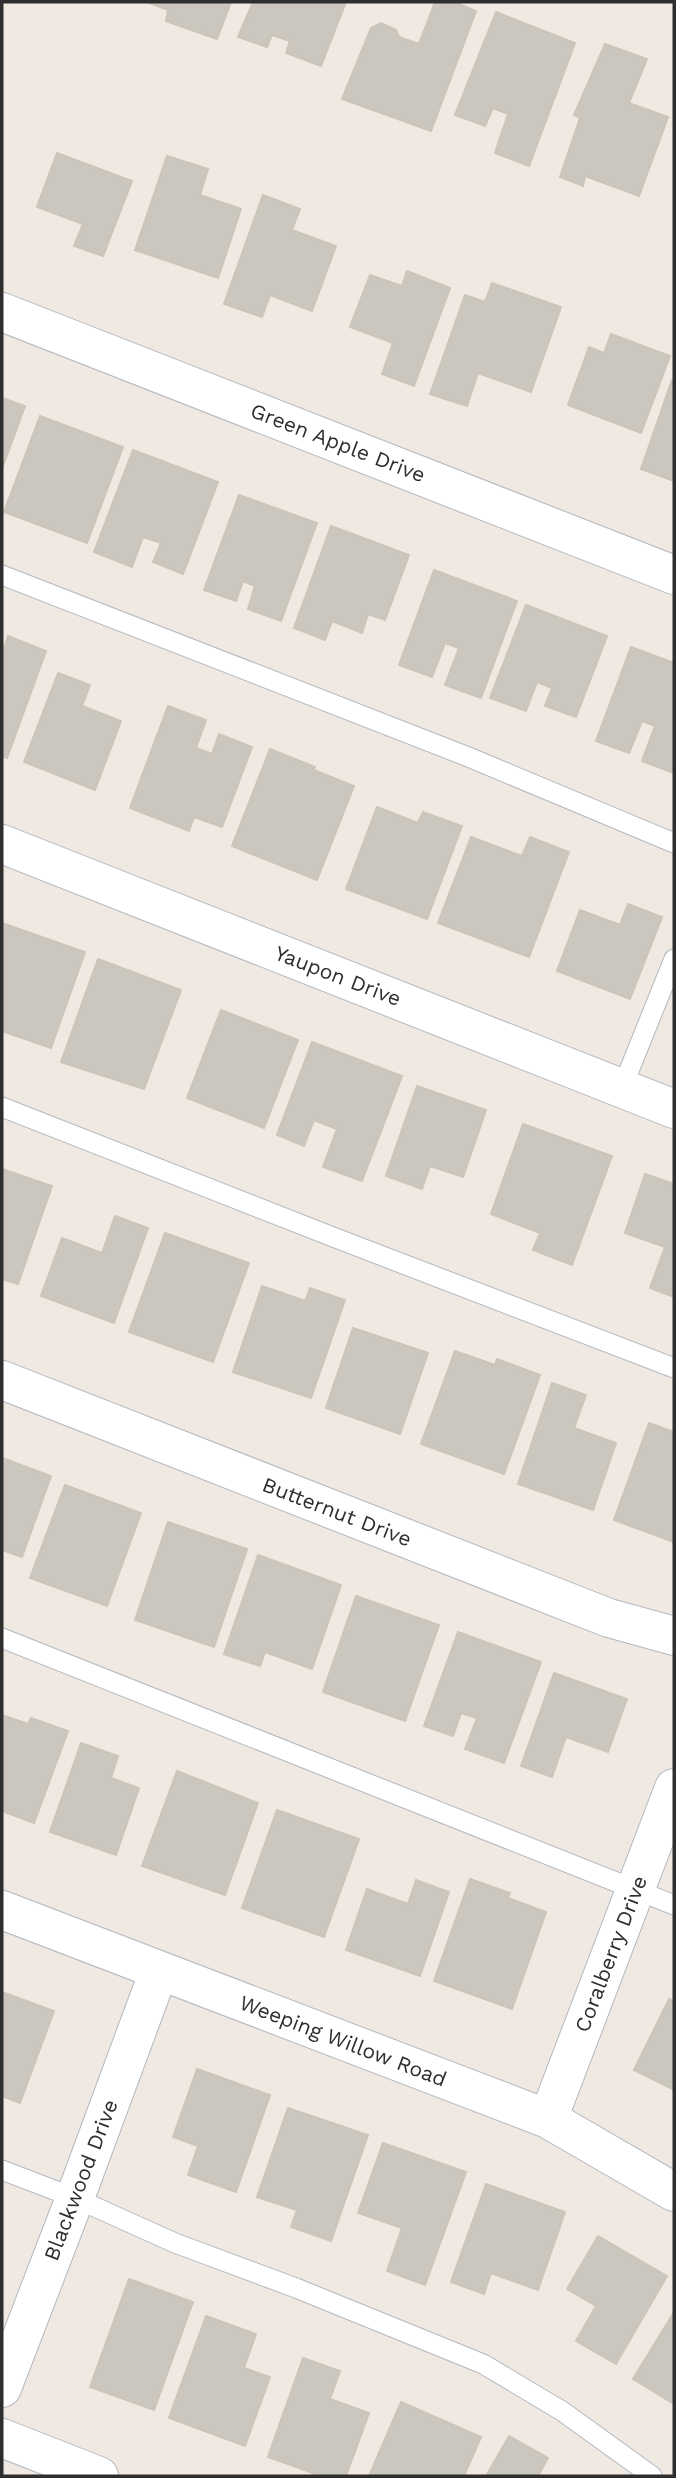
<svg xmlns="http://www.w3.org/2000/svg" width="676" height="2478" font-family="'Work Sans',sans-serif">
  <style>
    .building { fill: #cbc7bf; stroke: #cbc5ba; stroke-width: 2 }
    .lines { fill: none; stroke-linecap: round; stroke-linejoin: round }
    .lane-casing { stroke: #b4b7c1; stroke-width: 21 }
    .street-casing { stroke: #b4b7c1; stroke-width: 40 }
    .lane { stroke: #fff; stroke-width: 19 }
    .street { stroke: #fff; stroke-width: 38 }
    .labels { text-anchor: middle; stroke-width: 6; stroke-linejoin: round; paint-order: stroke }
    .street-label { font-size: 21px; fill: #2e2e2e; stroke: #fff }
  </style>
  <rect width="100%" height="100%" fill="#efe9e1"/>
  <path class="building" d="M 147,2 L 231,2 L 217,39 L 166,21 L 168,10 Z
    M 253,2 L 346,2 L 321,66 L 286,53 L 290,41 L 272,35 L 267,47 L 238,37 Z
    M 435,2 L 454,2 L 476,11 L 431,131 L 342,99 L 371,28 L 381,23 L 396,30 L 399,37 L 419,44 Z
    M 496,12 L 575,43 L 529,166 L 495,153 L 508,114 L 493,108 L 485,126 L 455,115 Z
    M 605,44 L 647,59 L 629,103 L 668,117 L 639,196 L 585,176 L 583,186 L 560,177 L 580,118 L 574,115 Z
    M 57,153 L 132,181 L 103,256 L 74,246 L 83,224 L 37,207 Z
    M 167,156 L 208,169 L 200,195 L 241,209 L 218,278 L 135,250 Z
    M 263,195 L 300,209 L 292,230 L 336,246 L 312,311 L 270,295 L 262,317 L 224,304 Z
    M 407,271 L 450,288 L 414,386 L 382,374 L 393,343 L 350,327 L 370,275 L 402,286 Z
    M 492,283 L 561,307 L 531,392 L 478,373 L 467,406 L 430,394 L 465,295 L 485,302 Z
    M 611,334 L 670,356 L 641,433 L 568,405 L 589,347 L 604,353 Z
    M 672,380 L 674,381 L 674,481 L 641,469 Z
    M 2,398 L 25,406 L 2,469 Z
    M 40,416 L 123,447 L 87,543 L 4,512 Z
    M 133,450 L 218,482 L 183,574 L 153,562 L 161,543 L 143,537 L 132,567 L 94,552 Z
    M 239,495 L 317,523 L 281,621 L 248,609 L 255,586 L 243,581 L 236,601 L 204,590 Z
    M 331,526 L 409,555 L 385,620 L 368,614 L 362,633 L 332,621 L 325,640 L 294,628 Z
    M 434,570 L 517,601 L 481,698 L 445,685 L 459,648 L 445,643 L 432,677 L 399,665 Z
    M 526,605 L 607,636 L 576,717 L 545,706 L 552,688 L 537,682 L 526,711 L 490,698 Z
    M 8,636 L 46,651 L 7,758 L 2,756 L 2,654 Z
    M 631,647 L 674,663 L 674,773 L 642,761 L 655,726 L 642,721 L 629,753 L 596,741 Z
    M 58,673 L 90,685 L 82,706 L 121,721 L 95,790 L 24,762 Z
    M 168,706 L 206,720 L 196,748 L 212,754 L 219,734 L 252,747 L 222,827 L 194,817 L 189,831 L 130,808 Z
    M 270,749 L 315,767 L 314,770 L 354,786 L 317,880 L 232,846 Z
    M 377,807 L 418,823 L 423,812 L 462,826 L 427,919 L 346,889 Z
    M 471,837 L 522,856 L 530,837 L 569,852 L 529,957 L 438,923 Z
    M 628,904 L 662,917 L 630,999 L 557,971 L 580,910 L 620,925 Z
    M 2,923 L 85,952 L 51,1048 L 2,1031 Z
    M 98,959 L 181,990 L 144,1089 L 61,1062 Z
    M 221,1010 L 298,1040 L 264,1128 L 187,1098 Z
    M 312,1042 L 402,1076 L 362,1181 L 323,1167 L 337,1129 L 314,1120 L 304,1146 L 277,1135 Z
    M 417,1086 L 486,1110 L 463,1177 L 430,1166 L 422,1189 L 386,1176 Z
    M 523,1124 L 612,1156 L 572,1265 L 533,1250 L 540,1233 L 491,1214 Z
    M 2,1169 L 52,1186 L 18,1284 L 2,1279 Z
    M 645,1174 L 674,1184 L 674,1297 L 650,1288 L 665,1247 L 625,1233 Z
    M 115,1216 L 148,1228 L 114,1323 L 41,1296 L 62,1238 L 102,1253 Z
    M 165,1233 L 249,1263 L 213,1362 L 129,1332 Z
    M 262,1286 L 305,1301 L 310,1288 L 345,1300 L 311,1398 L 233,1372 Z
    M 353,1328 L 428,1353 L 400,1434 L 326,1408 Z
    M 455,1351 L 495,1365 L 497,1359 L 540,1375 L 504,1474 L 421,1444 Z
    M 552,1383 L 586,1395 L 574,1428 L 616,1443 L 593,1510 L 518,1484 Z
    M 649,1423 L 674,1432 L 674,1542 L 614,1520 Z
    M 2,1458 L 51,1476 L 22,1557 L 2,1550 Z
    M 65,1485 L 141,1513 L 107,1606 L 30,1578 Z
    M 168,1522 L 247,1549 L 214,1647 L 135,1620 Z
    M 258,1555 L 341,1585 L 312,1669 L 265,1652 L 260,1666 L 224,1654 Z
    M 356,1596 L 439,1625 L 405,1721 L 323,1692 Z
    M 458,1632 L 541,1662 L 504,1763 L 465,1749 L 477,1718 L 461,1713 L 453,1736 L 424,1726 Z
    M 554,1673 L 627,1699 L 608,1752 L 566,1737 L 552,1777 L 521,1766 Z
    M 2,1715 L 28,1724 L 31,1718 L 68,1731 L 34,1823 L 2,1811 Z
    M 81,1743 L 118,1756 L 111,1778 L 139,1788 L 116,1855 L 50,1832 Z
    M 177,1771 L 258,1803 L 225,1895 L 142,1866 Z
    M 277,1810 L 359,1839 L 324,1937 L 242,1908 Z
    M 470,1879 L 510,1893 L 508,1898 L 546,1912 L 512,2009 L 434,1981 Z
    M 416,1880 L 449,1892 L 420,1976 L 346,1950 L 367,1889 L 408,1904 Z
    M 2,1992 L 54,2011 L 20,2103 L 2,2096 Z
    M 669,1999 L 674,2001 L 674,2090 L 634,2070 Z
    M 197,2069 L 270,2095 L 236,2192 L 188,2175 L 198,2146 L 173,2137 Z
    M 288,2108 L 368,2135 L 331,2241 L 291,2227 L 297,2210 L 257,2197 Z
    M 383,2143 L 466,2172 L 425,2285 L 387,2271 L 402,2228 L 358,2213 Z
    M 486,2184 L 565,2212 L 538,2290 L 491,2273 L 484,2294 L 451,2282 Z
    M 598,2236 L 667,2276 L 616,2364 L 576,2341 L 596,2306 L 567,2289 Z
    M 129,2279 L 193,2302 L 154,2410 L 90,2387 Z
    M 674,2312 L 674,2404 L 633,2379 Z
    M 206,2316 L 256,2334 L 244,2368 L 270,2377 L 245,2446 L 169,2418 Z
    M 303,2358 L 340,2371 L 330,2399 L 369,2413 L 346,2476 L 321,2476 L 268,2457 Z
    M 401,2402 L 481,2437 L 464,2476 L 369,2476 Z
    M 509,2436 L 548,2458 L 538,2476 L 486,2476 Z"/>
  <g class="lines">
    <g class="lane-casing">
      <path id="lane" d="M 2,575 L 466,756 L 674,843
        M 622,1088 L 674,959
        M 2,1107 L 333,1237 L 674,1368
        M 2,1638 L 674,1905
        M 2,2170 L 75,2198 L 175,2243 L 296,2288 L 483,2364 L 562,2411 L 652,2476"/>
    </g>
    <g class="street-casing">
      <path id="street" d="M 2,312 L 674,575
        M 2,844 L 674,1109
        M 2,1380 L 609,1618 L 674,1636
        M 2,1910 L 548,2119 L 674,2192
        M 548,2119 L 674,1788
        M 2,2388 L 75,2198 L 159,1971
        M 2,2438 L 99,2476"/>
    </g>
    <use href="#lane" class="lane"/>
    <use href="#street" class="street"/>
  </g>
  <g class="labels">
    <g class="street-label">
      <text transform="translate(338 443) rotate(21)" y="7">Green Apple Drive</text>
      <text transform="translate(338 976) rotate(21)" y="7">Yaupon Drive</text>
      <text transform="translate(337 1512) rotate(21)" y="7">Butternut Drive</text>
      <text transform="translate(611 1954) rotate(-69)" y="7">Coralberry Drive</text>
      <text transform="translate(343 2041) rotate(21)" y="7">Weeping Willow Road</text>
      <text transform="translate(81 2180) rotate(-69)" y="7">Blackwood Drive</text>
    </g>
  </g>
  <rect width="676" height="2478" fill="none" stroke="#2e2e2e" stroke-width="7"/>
</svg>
